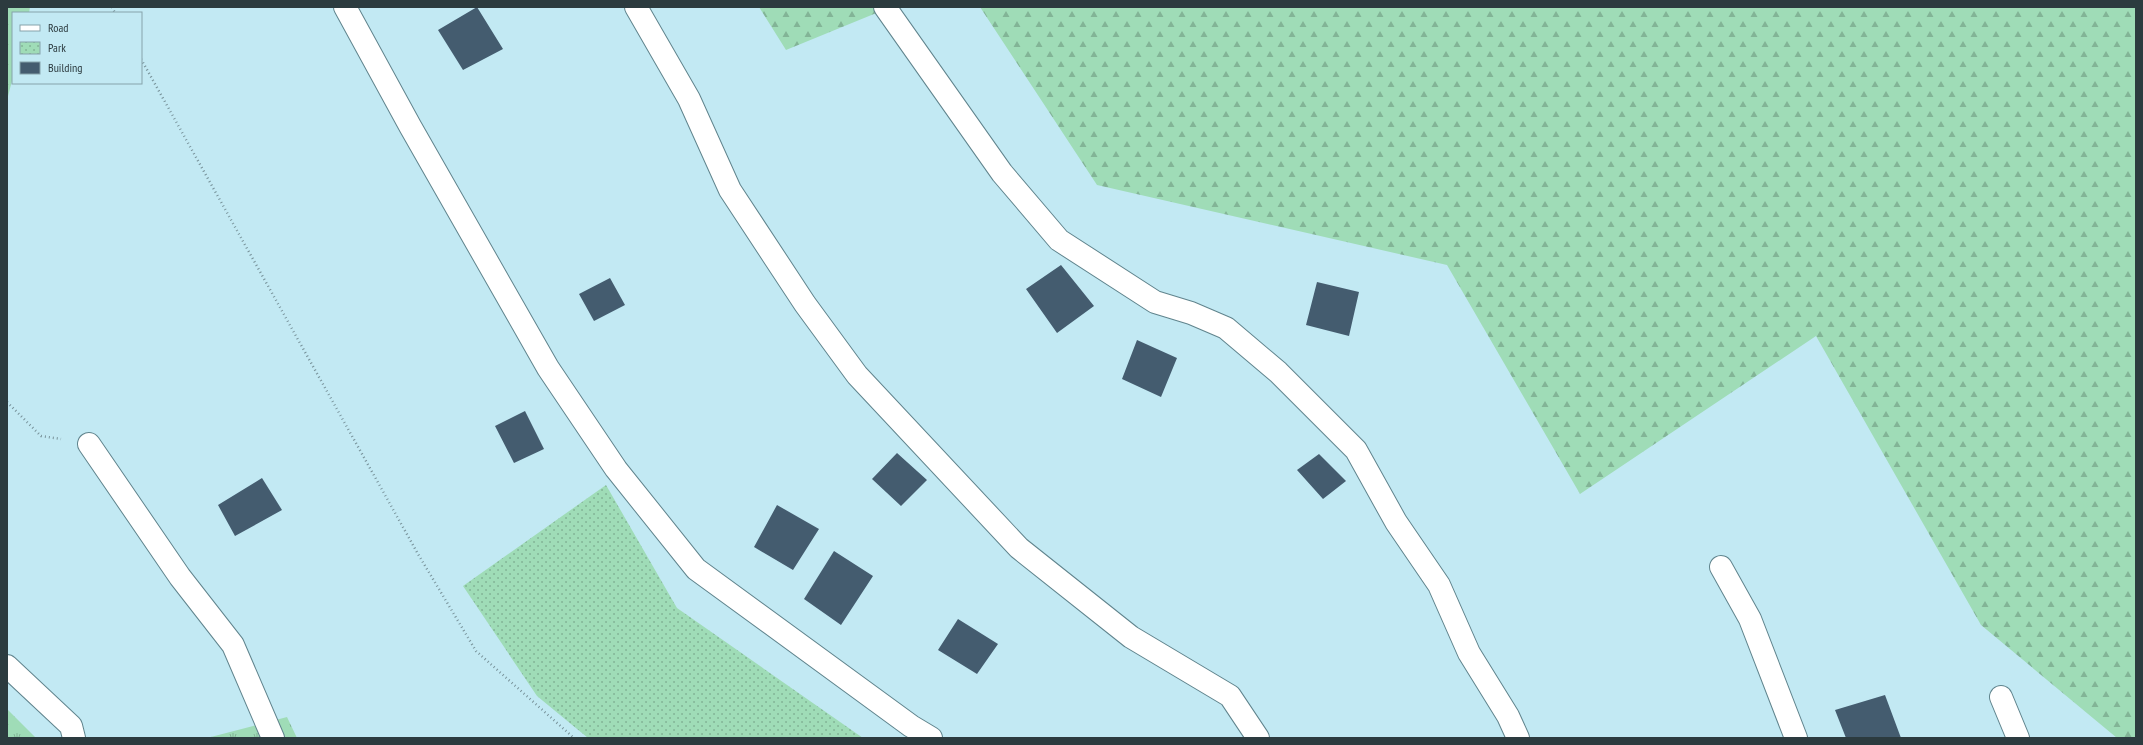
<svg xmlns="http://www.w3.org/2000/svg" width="2143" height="745" font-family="'PT Sans Narrow',sans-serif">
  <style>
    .grass { fill: url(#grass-tufts) }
    .forest { fill: url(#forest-firs) }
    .park { fill: url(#park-dots) }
    .building { fill: #445c6f }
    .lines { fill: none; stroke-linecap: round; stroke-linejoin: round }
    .minor-casing { stroke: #60848d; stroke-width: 24 }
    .path { stroke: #79949c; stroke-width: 2.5; stroke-dasharray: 1 3; stroke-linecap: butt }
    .minor { stroke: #fff; stroke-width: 22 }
  </style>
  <defs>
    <pattern id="grass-tufts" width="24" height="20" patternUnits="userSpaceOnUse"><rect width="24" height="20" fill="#9fdcb7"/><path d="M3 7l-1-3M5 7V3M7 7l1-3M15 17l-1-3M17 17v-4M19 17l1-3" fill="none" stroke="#82b496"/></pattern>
    <pattern id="forest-firs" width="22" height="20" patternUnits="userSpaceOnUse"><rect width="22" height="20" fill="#9fdcb7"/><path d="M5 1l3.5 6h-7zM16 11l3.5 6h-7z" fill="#82b496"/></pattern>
    <pattern id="park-dots" width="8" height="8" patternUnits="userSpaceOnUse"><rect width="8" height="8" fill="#9fdcb7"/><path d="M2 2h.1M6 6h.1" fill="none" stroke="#82b496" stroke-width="1.8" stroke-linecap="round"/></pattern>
  </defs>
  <rect width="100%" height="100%" fill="#c2e9f3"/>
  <path class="grass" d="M 7,7 L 30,7 L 29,13 L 13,13 L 13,77 L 7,100 Z
    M 7,709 L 36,738 L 7,738 Z
    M 287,717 L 297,738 L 207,738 Z"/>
  <path class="forest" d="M 759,7 L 891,7 L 786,50 Z
    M 980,7 L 2136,7 L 2136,738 L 2117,738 L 1981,625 L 1816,336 L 1580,494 L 1447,265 L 1097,185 Z"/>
  <path class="park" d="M 606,485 L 677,608 L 863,738 L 588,738 L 537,696 L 463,586 Z"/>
  <path class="building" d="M 477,7 L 503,49 L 463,70 L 438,30 Z
    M 1061,265 L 1094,306 L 1057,333 L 1026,289 Z
    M 610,278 L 625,305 L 594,321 L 579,294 Z
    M 1317,282 L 1359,292 L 1349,336 L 1306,325 Z
    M 1137,340 L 1177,358 L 1161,397 L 1122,379 Z
    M 525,411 L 544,449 L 514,463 L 495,426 Z
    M 897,453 L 927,480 L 901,506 L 872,479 Z
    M 1319,454 L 1346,481 L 1323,499 L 1297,470 Z
    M 262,478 L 282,510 L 235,536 L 218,505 Z
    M 777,505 L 819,529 L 793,570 L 754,547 Z
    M 834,551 L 873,576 L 841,625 L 804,599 Z
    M 958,619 L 998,644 L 977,674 L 938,650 Z
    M 1885,695 L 1901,738 L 1846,738 L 1835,710 Z"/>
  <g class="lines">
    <g class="minor-casing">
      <path id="minor" d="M 345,7 L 410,126 L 548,368 L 616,469 L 696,569 L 911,726 L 931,738
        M 636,7 L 689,99 L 730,190 L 805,304 L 857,375 L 1019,548 L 1131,637 L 1230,696 L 1258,738
        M 885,7 L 1002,173 L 1059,240 L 1155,302 L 1191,313 L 1226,328 L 1278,372 L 1356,450 L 1396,522 L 1439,585 L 1469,653 L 1508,716 L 1518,738
        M 89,444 L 180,577 L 233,645 L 273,738
        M 1721,567 L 1750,619 L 1796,738
        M 7,666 L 71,726 L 74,738
        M 2001,697 L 2018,738"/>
    </g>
    <path class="path" d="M 112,7 L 115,13
      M 141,59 L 418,554 L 476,651 L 574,738
      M 7,402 L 41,436 L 61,439"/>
    <use href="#minor" class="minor"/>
  </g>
  <rect width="2143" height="745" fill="none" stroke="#2c3b3f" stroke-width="16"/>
  <rect x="12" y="12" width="130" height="72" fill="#c2e9f3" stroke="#86a3ab"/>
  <rect x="20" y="25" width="20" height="6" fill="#ffffff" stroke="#86a3ab"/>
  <text x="48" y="32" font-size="12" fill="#2c3b3f">Road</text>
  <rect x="20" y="42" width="20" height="12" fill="url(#park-dots)" stroke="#86a3ab"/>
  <text x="48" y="52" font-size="12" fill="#2c3b3f">Park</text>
  <rect x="20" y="62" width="20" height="12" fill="#445c6f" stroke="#86a3ab"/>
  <text x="48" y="72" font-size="12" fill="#2c3b3f">Building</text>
</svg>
